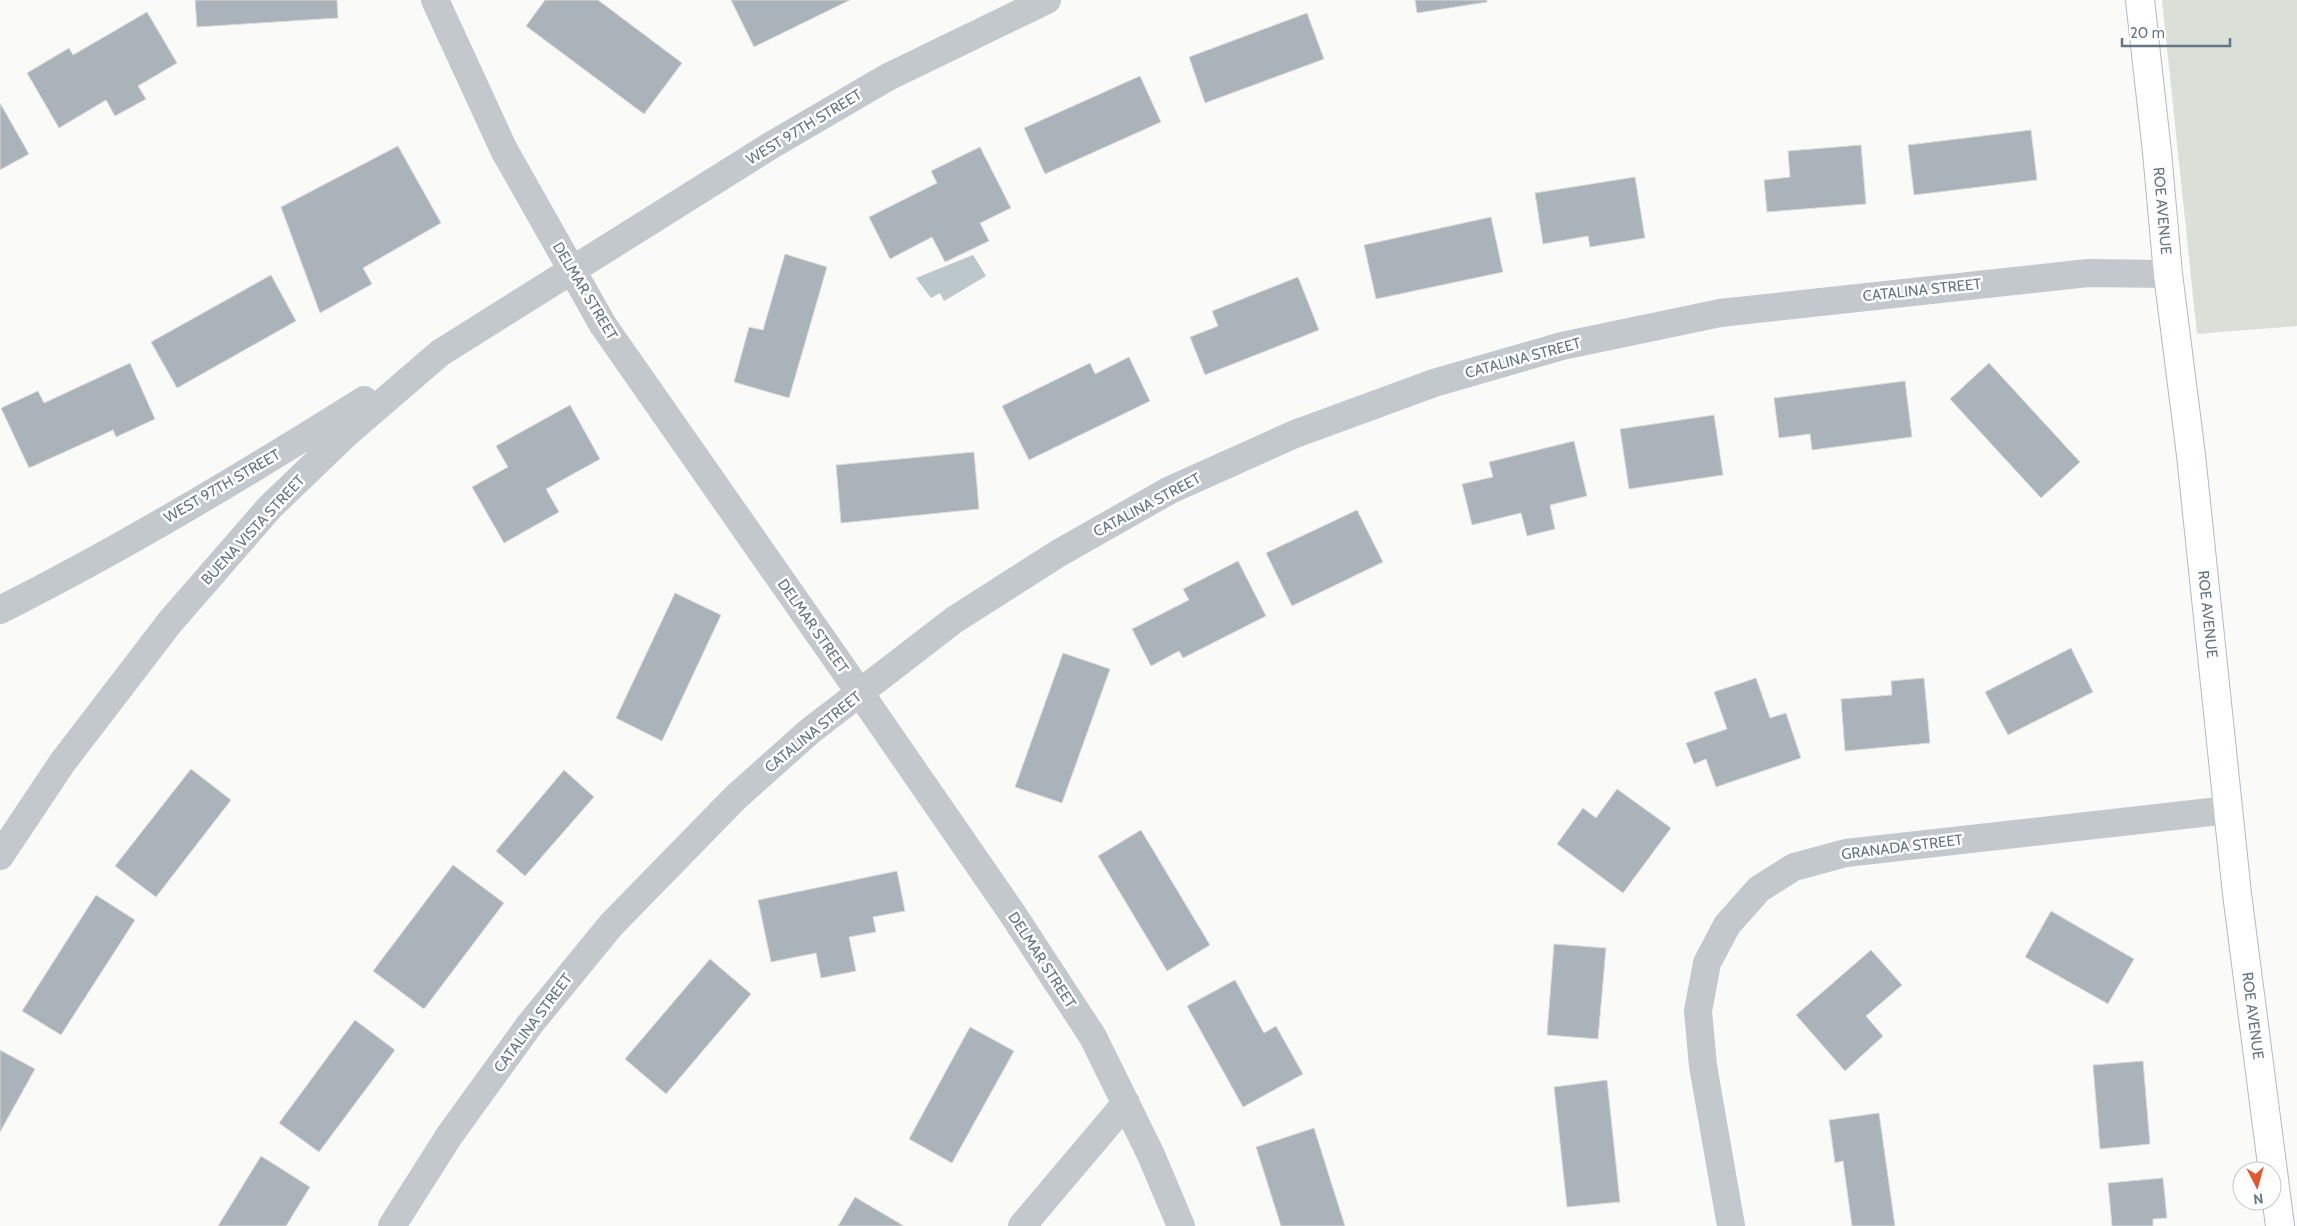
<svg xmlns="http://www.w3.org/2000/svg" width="2297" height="1226" font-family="Cabin,sans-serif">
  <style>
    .green { fill: #dadfd7 }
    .water { fill: #bbc7cb }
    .building { fill: #aab3b9; stroke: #dcdcda }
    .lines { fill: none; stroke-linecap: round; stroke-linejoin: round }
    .secondary-casing { stroke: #b3babf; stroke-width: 30 }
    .minor { stroke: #c3c8cc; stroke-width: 28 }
    .secondary { stroke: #fff; stroke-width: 28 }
    .labels { text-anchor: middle; stroke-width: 5; stroke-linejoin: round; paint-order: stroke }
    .street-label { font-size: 15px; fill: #657683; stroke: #fff }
  </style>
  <rect width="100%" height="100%" fill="#fafaf8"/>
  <path class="green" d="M 2162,0 L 2297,0 L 2297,326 L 2197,334 Z"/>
  <path class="water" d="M 973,255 L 986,276 L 944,301 L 940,293 L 931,298 L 916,278 Z"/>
  <path class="building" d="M 195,0 L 337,0 L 338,18 L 197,27 Z
    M 545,0 L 598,0 L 682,63 L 644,114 L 526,26 Z
    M 731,0 L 850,0 L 754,47 Z
    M 1415,0 L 1487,0 L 1487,2 L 1417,13 Z
    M 147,12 L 177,63 L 138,86 L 146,99 L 115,116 L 106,100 L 59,128 L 27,73 L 69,48 L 73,55 Z
    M 1307,13 L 1324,59 L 1205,103 L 1189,57 Z
    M 1140,76 L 1161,122 L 1045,174 L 1024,128 Z
    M 0,103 L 29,154 L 0,170 Z
    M 2031,130 L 2037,180 L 1914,195 L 1908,145 Z
    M 1861,145 L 1866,204 L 1767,212 L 1764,180 L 1790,177 L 1788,151 Z
    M 398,146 L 441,223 L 363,268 L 372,284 L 320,313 L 281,207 Z
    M 980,147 L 1011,208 L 980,223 L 989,241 L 945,262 L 932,237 L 890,259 L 869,217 L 937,183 L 931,171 Z
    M 1635,177 L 1645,238 L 1590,247 L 1588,236 L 1543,244 L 1535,193 Z
    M 1491,217 L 1503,272 L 1376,299 L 1364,245 Z
    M 785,254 L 827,267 L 789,398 L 734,382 L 749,327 L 763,330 Z
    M 271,275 L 296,321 L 177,388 L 151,342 Z
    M 1298,277 L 1319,330 L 1205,375 L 1190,337 L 1218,326 L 1212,311 Z
    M 1129,357 L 1150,401 L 1029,460 L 1002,406 L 1090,363 L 1095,374 Z
    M 130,363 L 155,419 L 116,437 L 113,430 L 29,468 L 1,408 L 38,391 L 44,403 Z
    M 1989,363 L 2080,462 L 2041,498 L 1950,399 Z
    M 1905,381 L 1912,437 L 1812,450 L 1810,434 L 1779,438 L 1774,398 Z
    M 570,405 L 600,459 L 546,489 L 559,512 L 504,543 L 472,487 L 508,467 L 496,446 Z
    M 1714,415 L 1723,475 L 1629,489 L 1620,429 Z
    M 1574,441 L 1587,496 L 1550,505 L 1555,529 L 1527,536 L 1521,513 L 1472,525 L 1462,484 L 1493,477 L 1489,462 Z
    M 974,452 L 979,509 L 841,523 L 836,465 Z
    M 1357,510 L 1383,562 L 1292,606 L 1266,553 Z
    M 1238,561 L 1266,616 L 1183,658 L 1179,651 L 1151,666 L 1132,629 L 1189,600 L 1183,589 Z
    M 675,593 L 721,615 L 662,741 L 616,718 Z
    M 2071,648 L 2093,692 L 2008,735 L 1985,692 Z
    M 1063,653 L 1110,669 L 1062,803 L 1015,787 Z
    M 1756,678 L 1770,718 L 1786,713 L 1801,758 L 1716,787 L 1706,759 L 1694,764 L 1686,743 L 1727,729 L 1714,692 Z
    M 1924,678 L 1930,743 L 1845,751 L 1841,699 L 1892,695 L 1891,681 Z
    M 191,769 L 231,800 L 156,897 L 115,866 Z
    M 564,770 L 594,797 L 525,876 L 496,851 Z
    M 1617,789 L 1671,828 L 1623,893 L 1557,844 L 1583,808 L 1596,818 Z
    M 1141,830 L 1210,945 L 1167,971 L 1098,856 Z
    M 453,865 L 504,903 L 424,1009 L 373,971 Z
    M 897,871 L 905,911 L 873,917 L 876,932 L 849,937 L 856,971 L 821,978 L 816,953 L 771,962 L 758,900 Z
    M 96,895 L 135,920 L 61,1035 L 22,1011 Z
    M 2051,911 L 2134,959 L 2108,1004 L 2025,957 Z
    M 1554,944 L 1606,948 L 1598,1039 L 1547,1035 Z
    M 1871,950 L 1902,985 L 1866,1016 L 1883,1036 L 1845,1071 L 1796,1015 Z
    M 710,959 L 751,994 L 666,1094 L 625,1059 Z
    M 1235,980 L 1264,1033 L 1276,1026 L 1303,1074 L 1243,1107 L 1187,1006 Z
    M 355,1020 L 395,1050 L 319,1152 L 279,1123 Z
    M 970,1027 L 1014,1051 L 952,1163 L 909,1139 Z
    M 0,1050 L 35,1069 L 0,1132 Z
    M 2143,1061 L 2150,1144 L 2100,1149 L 2093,1065 Z
    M 1607,1080 L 1620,1202 L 1567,1207 L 1554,1087 Z
    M 1879,1113 L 1895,1226 L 1852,1226 L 1843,1161 L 1835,1163 L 1829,1120 Z
    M 1314,1128 L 1345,1226 L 1281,1226 L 1256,1147 Z
    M 261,1156 L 310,1187 L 286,1226 L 218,1226 Z
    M 2163,1178 L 2167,1218 L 2153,1219 L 2153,1226 L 2112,1226 L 2108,1183 Z
    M 855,1197 L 904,1226 L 838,1226 Z"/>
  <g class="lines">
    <g class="secondary-casing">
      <g id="secondary">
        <path id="s1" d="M 2140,0 L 2157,152 L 2168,274 L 2191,455 L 2237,894 L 2280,1226"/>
      </g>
    </g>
    <path class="minor" d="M 435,0 L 504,150 L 603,325 L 860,693 L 1012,913 L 1093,1037 L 1151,1155 L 1181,1226
      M 0,610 C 125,547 246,474 364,400
      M 0,856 L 62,763 L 170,622 L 270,507 L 346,434 L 440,353 L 770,146 L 888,77 L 1047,0
      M 392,1226 L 449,1136 L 530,1024 L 611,925 L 736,797 L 810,731 L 954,620 L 1059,553 L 1170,490 L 1295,434 L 1434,383 L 1562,346 L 1720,313 L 2088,273 L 2168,274
      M 1022,1226 L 1126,1103
      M 1731,1226 L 1703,1066 L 1698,1011 L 1707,963 L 1727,925 L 1759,889 L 1794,867 L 1846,853 L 2228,810"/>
    <use href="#secondary" class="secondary"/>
  </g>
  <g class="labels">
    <g class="street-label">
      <text transform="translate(804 127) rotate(-31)" y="5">WEST 97TH STREET</text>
      <text dy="5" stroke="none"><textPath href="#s1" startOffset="212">ROE AVENUE</textPath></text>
      <text transform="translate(1922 290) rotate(-6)" y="5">CATALINA STREET</text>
      <text transform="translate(585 291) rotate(59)" y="5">DELMAR STREET</text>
      <text transform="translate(1523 358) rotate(-15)" y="5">CATALINA STREET</text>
      <text transform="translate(222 486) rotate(-30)" y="5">WEST 97TH STREET</text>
      <text transform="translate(1147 505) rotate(-28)" y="5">CATALINA STREET</text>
      <text transform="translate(253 530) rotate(-47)" y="5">BUENA VISTA STREET</text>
      <text dy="5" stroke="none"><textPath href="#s1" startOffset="618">ROE AVENUE</textPath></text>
      <text transform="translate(813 626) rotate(55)" y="5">DELMAR STREET</text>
      <text transform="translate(813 732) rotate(-39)" y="5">CATALINA STREET</text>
      <text transform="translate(1902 847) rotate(-7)" y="5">GRANADA STREET</text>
      <text transform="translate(1042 960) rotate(57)" y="5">DELMAR STREET</text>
      <text dy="5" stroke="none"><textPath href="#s1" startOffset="1022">ROE AVENUE</textPath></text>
      <text transform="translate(533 1023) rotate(-53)" y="5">CATALINA STREET</text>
    </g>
  </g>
  <g transform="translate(2257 1186) rotate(174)"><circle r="24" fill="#ffffff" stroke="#c1c8cd"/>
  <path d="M0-4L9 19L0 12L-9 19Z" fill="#e4572e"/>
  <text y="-8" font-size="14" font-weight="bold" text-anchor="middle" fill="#657683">N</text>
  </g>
  <path d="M2122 38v8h108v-8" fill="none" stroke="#657683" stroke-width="2.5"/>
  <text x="2130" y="38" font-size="15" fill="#657683" stroke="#ffffff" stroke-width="4" paint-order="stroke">20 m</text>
</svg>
